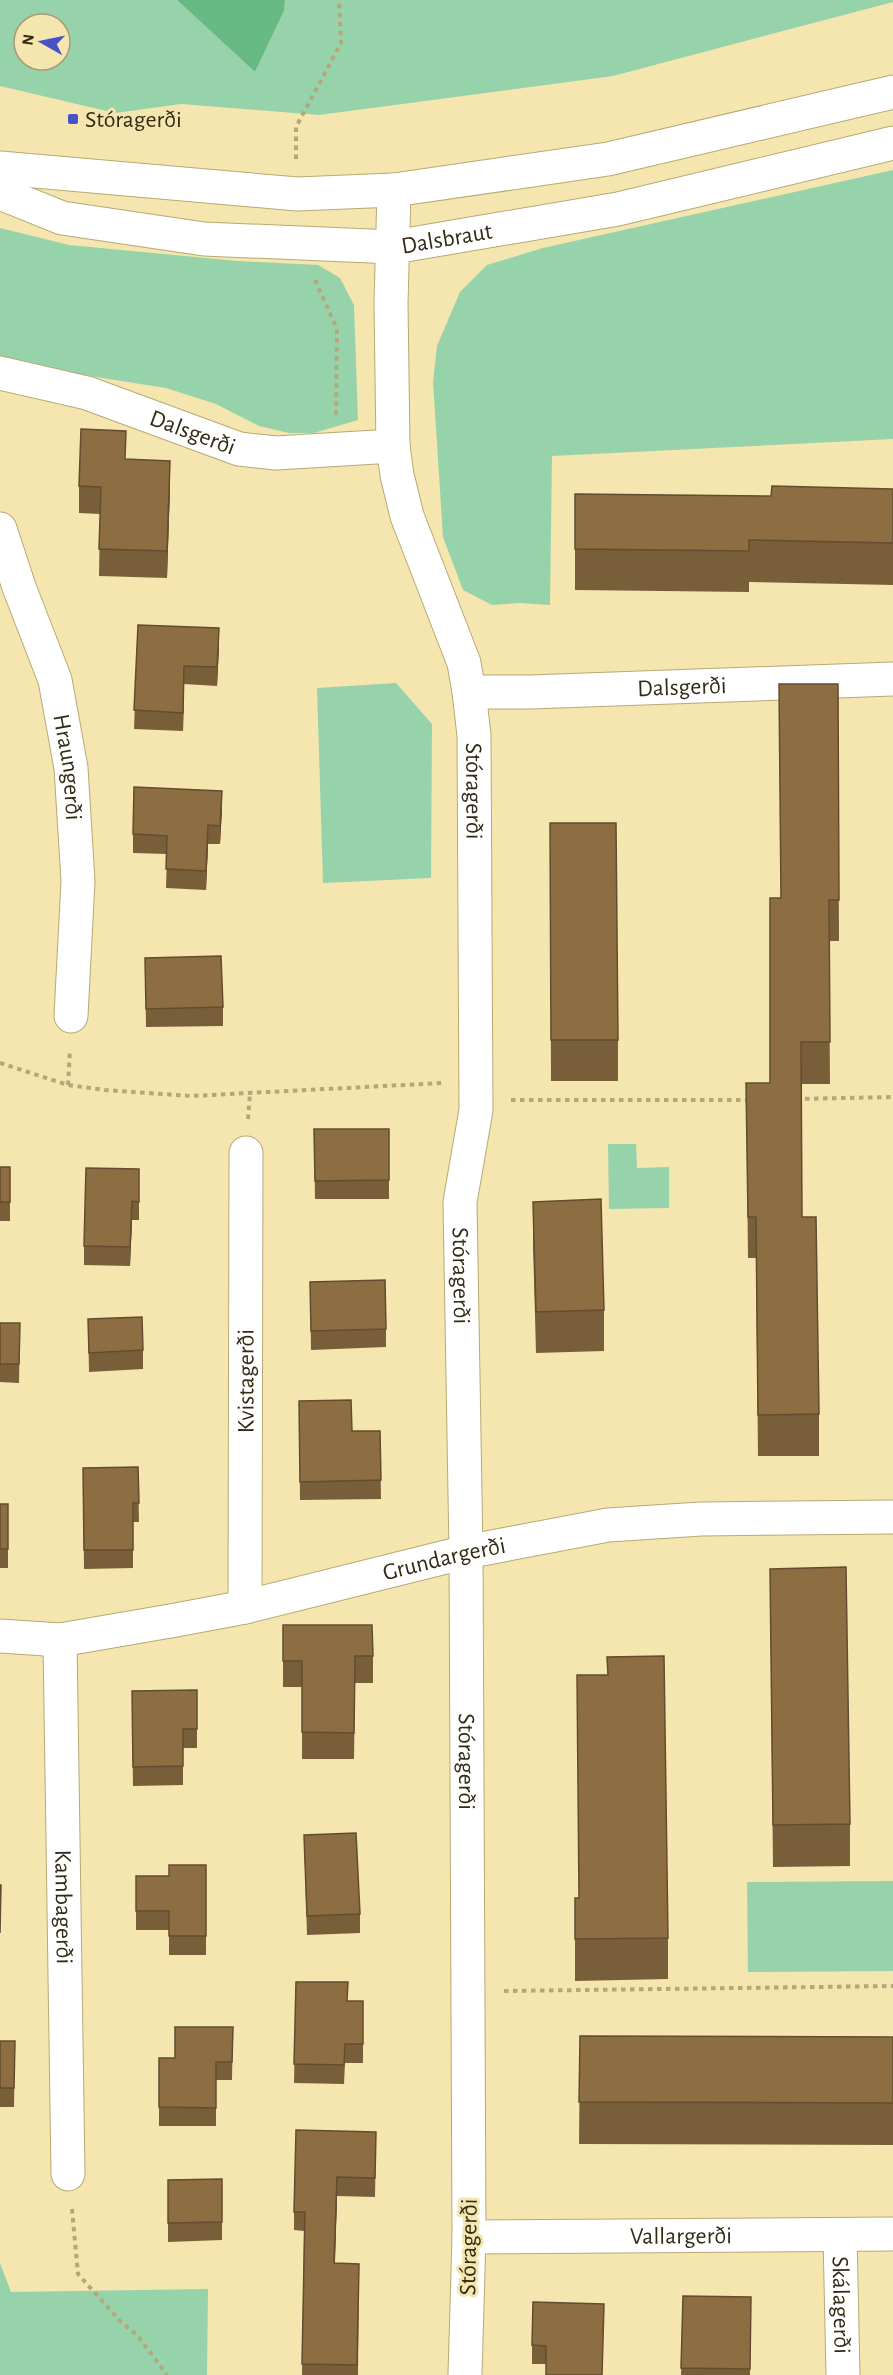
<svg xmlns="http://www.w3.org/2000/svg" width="893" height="2375" font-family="'Alegreya Sans',sans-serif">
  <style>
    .green { fill: #97d3aa; fill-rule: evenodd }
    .forest { fill: #67ba84 }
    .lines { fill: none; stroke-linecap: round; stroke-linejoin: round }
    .minor-casing { stroke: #b8a975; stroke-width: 35 }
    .path { stroke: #b4a77b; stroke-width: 4; stroke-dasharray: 4.5 4.5; stroke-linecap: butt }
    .minor { stroke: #fff; stroke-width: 33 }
    .wall { fill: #795f39 }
    .shaded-wall { fill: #634d2e }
    .building { fill: #8d6e42; stroke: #634d2e; stroke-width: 1.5 }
    .poi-dot { fill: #4852c7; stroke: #f5e5ae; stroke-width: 2 }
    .labels { text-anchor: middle; stroke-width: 6; stroke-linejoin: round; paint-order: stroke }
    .poi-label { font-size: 24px; fill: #312b15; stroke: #f5e5ae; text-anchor: start }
    .street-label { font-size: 24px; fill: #312b15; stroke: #f5e5ae }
  </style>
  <rect width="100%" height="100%" fill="#f5e5ae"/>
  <path class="green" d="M 0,0 L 177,0 L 255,72 L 284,11 L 285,0 L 893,0 L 893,2 L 613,76 L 319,115 L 181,104 L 115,113 L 0,86 ZM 24,24 L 60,24 L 60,60 L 24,60 Z
    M 893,170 L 893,439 L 552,456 L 550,605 L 519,603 L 492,605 L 463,590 L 443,537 L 433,382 L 437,346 L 460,292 L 487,265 L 543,248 Z
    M 0,228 L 69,245 L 237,261 L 318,265 L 340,278 L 354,305 L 358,420 L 314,433 L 289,433 L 259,426 L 216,404 L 166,388 L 0,362 Z
    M 396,683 L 432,724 L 431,878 L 323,883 L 317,688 Z
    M 608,1144 L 636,1144 L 637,1168 L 669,1167 L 669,1208 L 609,1209 Z
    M 893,1881 L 893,1971 L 748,1972 L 747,1882 Z
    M 0,2263 L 11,2292 L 208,2289 L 207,2375 L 0,2375 Z"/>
  <path class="forest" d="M 177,0 L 285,0 L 284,11 L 255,72 Z"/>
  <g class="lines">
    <g class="minor-casing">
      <g id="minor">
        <path d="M 0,168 L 297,194 L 394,190 L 608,159 L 893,92"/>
        <path id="s1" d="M 394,190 L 391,304 L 393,446 L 397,475 L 407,516 L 464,663 L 469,692 L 474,735 L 476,1110 L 460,1202 L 466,1552 L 469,2237 L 465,2375"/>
        <path id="s2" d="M 0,193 L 62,218 L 204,239 L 394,247 L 618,209 L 893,143"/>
        <path id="s3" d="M 0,373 L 87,393 L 239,449 L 276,453 L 393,446"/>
        <path id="s4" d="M 0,529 L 19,587 L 55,680 L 71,768 L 78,881 L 71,1016"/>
        <path id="s5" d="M 469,692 L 530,692 L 893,679"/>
        <path id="s6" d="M 245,1607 L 246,1153"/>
        <path id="s7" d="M 0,1636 L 60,1640 L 176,1620 L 245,1607 L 466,1552 L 608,1525 L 701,1519 L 893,1517"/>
        <path id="s8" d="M 60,1640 L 68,2174"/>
        <path id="s9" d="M 840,2235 L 843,2375"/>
        <path id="s10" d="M 469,2237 L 893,2234"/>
      </g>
    </g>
    <path class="path" d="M 296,159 L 296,127 L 341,43 L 339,0
      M 315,280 L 337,329 L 336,415
      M 0,1063 L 68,1085 L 105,1090 L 191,1096 L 442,1083
      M 68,1085 L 70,1049
      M 796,1099 L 893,1097
      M 511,1100 L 750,1100
      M 248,1119 L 250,1093
      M 504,1991 L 893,1986
      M 72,2209 L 78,2274 L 120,2321 L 137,2335 L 167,2375"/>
    <use href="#minor" class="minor"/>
  </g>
  <path class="wall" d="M 126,459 L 170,487 L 167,578 L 99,576 L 100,514 L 79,513 L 79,486 Z
    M 893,489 L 893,585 L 749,582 L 749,592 L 575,590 L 575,494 L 771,496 Z
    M 138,625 L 219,647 L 217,686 L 184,684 L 183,731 L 134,729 Z
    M 838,684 L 839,941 L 829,941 L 830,1084 L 801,1084 L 802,1217 L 819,1414 L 819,1456 L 758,1456 L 756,1258 L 748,1258 L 746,1083 L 770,1083 L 781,898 Z
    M 222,809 L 220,844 L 208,844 L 206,890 L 166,888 L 167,854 L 133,853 L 133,834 Z
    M 550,823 L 618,1040 L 618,1081 L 551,1081 Z
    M 145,958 L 223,1007 L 223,1026 L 146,1027 Z
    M 314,1129 L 389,1129 L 389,1199 L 315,1199 Z
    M 0,1167 L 10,1167 L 10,1221 L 0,1221 Z
    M 139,1169 L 139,1220 L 132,1220 L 130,1266 L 84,1265 L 84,1246 Z
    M 533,1202 L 604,1310 L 604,1351 L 536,1353 L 533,1243 Z
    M 310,1282 L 386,1329 L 386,1347 L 311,1350 Z
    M 88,1319 L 143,1350 L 143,1369 L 89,1372 Z
    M 0,1323 L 20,1323 L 19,1383 L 0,1382 Z
    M 299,1401 L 352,1431 L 380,1431 L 381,1499 L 300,1500 Z
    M 138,1467 L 139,1522 L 133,1522 L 133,1568 L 84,1569 L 83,1468 Z
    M 0,1504 L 8,1504 L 8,1568 L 0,1568 Z
    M 770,1569 L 850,1824 L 850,1866 L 773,1867 Z
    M 283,1625 L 373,1656 L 373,1683 L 355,1683 L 354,1759 L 302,1759 L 302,1687 L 283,1687 Z
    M 197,1690 L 197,1748 L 183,1748 L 183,1785 L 133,1786 L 132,1710 Z
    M 304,1835 L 360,1914 L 360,1933 L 307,1935 Z
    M 206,1865 L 206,1955 L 169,1955 L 169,1930 L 136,1930 L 136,1876 L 169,1876 Z
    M 575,1898 L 668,1938 L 668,1979 L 575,1981 Z
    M 296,1982 L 348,2001 L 363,2001 L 363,2063 L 345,2063 L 344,2084 L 294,2083 Z
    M 233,2027 L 232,2080 L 216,2080 L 216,2126 L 159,2126 L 159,2058 L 175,2058 Z
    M 580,2036 L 893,2037 L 893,2145 L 579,2144 Z
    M 0,2041 L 15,2041 L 14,2107 L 0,2107 Z
    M 376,2132 L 375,2197 L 337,2196 L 335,2263 L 359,2264 L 358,2375 L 302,2375 L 304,2231 L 294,2230 L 294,2212 Z
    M 222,2179 L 222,2240 L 168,2242 L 168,2180 Z
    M 683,2296 L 751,2315 L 750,2375 L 681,2375 Z
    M 604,2304 L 546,2364 L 532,2364 L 532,2345 Z"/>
  <path class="shaded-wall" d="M 170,461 L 170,487 L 167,578 L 167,551 Z
    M 219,628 L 219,647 L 217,686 L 217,667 Z
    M 184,666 L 184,684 L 183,731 L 183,713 Z
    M 222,791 L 222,809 L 220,844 L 220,826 Z
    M 208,825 L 208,844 L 206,890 L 206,871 Z
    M 132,1201 L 132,1220 L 130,1266 L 130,1247 Z
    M 337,2177 L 337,2196 L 334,2282 L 334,2263 Z"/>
  <path class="building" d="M 81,429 L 126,431 L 125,459 L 170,461 L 167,551 L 99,549 L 101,487 L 79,486 Z
    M 772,486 L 893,489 L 893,543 L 749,540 L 749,551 L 575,549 L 575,494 L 771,496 Z
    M 138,625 L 219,628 L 217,667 L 184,666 L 183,713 L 134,710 Z
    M 779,684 L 838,684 L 839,900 L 829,900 L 830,1042 L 801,1042 L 802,1217 L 816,1217 L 819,1414 L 758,1415 L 756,1217 L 748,1217 L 746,1083 L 770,1083 L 770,898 L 781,898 Z
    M 134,787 L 222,791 L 220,826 L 208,825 L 206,871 L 166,869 L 167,836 L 133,834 Z
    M 550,823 L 616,823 L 618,1040 L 551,1040 Z
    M 221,956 L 223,1007 L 146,1009 L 145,958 Z
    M 314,1129 L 389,1129 L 389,1180 L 315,1181 Z
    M 0,1167 L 10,1167 L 10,1202 L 0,1202 Z
    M 86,1168 L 139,1169 L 139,1202 L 132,1201 L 130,1247 L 84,1246 Z
    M 601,1199 L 604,1310 L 536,1312 L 533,1202 Z
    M 385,1280 L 386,1329 L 311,1331 L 310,1282 Z
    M 142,1317 L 143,1350 L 89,1353 L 88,1319 Z
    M 0,1323 L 20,1323 L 19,1364 L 0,1364 Z
    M 351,1400 L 352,1431 L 380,1431 L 381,1480 L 300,1482 L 299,1401 Z
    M 138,1467 L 139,1503 L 133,1503 L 133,1550 L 84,1550 L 83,1468 Z
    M 0,1504 L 8,1504 L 8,1549 L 0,1549 Z
    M 846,1567 L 850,1824 L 773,1825 L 770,1569 Z
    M 283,1625 L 372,1625 L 373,1656 L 355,1656 L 354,1733 L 302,1732 L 302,1661 L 283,1661 Z
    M 664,1656 L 668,1938 L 575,1939 L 575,1898 L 579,1898 L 577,1675 L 608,1675 L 607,1657 Z
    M 197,1690 L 197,1729 L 183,1729 L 183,1766 L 133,1767 L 132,1691 Z
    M 356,1833 L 360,1914 L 307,1916 L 304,1835 Z
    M 169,1865 L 206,1865 L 206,1936 L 169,1936 L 169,1911 L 136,1911 L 136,1876 L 169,1876 Z
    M 0,1885 L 1,1885 L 0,1933 Z
    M 296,1982 L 348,1982 L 347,2001 L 363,2001 L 363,2044 L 345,2044 L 344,2065 L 294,2064 Z
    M 175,2027 L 233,2027 L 232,2062 L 216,2062 L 216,2108 L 159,2107 L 159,2058 L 175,2058 Z
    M 580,2036 L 893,2037 L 893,2103 L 579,2102 Z
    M 0,2041 L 15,2041 L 14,2088 L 0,2088 Z
    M 296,2130 L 376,2132 L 375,2178 L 337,2177 L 334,2263 L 359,2264 L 357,2365 L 302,2364 L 305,2212 L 294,2212 Z
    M 222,2179 L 222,2222 L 168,2223 L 168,2180 Z
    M 683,2296 L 751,2297 L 750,2369 L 681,2368 Z
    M 533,2302 L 604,2304 L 602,2375 L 546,2375 L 546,2346 L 532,2345 Z"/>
  <rect class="poi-dot" x="67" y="113" width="12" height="12" rx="3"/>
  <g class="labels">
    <g class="poi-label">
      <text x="85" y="127">Stóragerði</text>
    </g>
    <g class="street-label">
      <text dy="8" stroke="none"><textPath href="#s2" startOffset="454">Dalsbraut</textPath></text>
      <text dy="8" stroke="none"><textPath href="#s3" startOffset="202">Dalsgerði</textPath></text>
      <text dy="8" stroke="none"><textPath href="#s5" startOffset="213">Dalsgerði</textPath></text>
      <text dy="8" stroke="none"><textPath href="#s4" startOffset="249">Hraungerði</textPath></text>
      <text dy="8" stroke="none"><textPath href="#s1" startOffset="614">Stóragerði</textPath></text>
      <text dy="8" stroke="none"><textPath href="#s1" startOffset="1100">Stóragerði</textPath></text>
      <text dy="8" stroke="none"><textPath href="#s6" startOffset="226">Kvistagerði</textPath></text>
      <text dy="8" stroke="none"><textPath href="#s7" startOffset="453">Grundargerði</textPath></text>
      <text dy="8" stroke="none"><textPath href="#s1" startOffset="1586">Stóragerði</textPath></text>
      <text dy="8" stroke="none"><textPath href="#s8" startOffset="267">Kambagerði</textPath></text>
      <text dy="8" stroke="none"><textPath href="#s10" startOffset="212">Vallargerði</textPath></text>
      <text transform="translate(468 2247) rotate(-89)" y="8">Stóragerði</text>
      <text dy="8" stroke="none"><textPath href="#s9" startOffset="70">Skálagerði</textPath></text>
    </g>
  </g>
  <g transform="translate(42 42) rotate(279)"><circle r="28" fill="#f5e5ae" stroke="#a79b71" stroke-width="1.5"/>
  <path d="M0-4.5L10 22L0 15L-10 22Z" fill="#4852c7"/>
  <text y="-9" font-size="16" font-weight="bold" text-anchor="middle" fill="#312b15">N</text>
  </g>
</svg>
